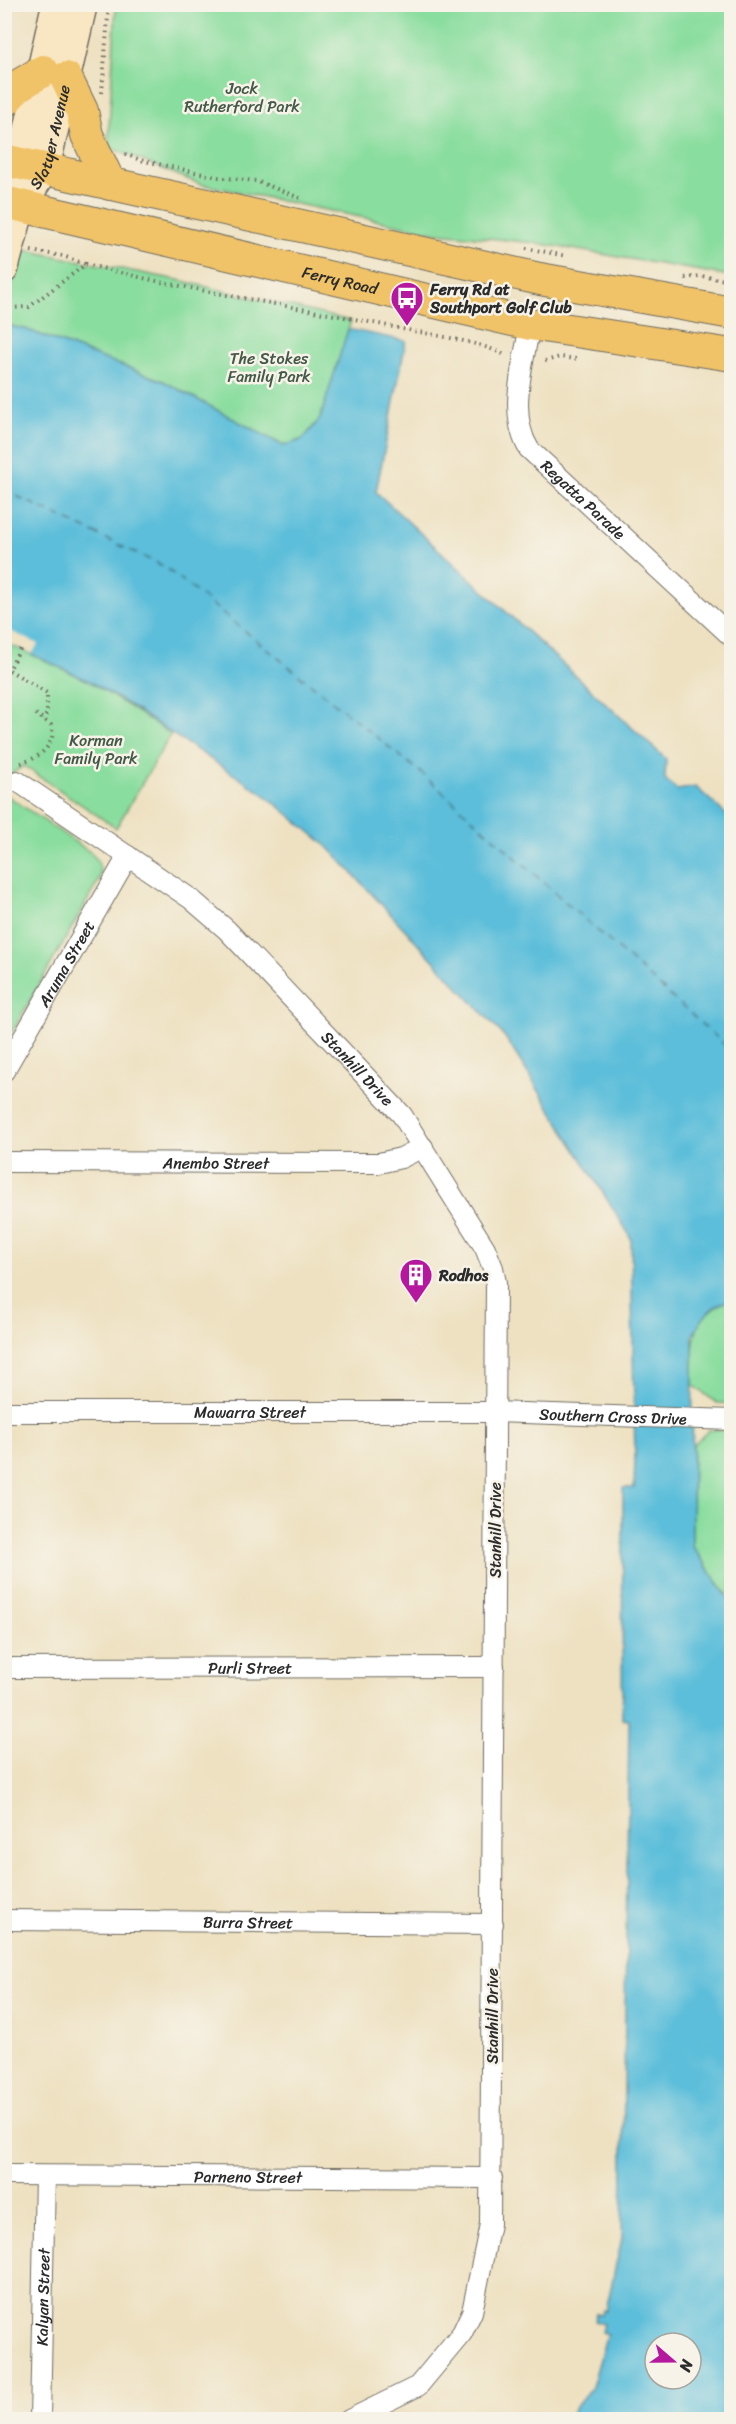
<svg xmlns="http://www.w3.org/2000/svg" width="736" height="2424" font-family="Sriracha,sans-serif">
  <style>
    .green { fill: #89dd9e; stroke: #5a8464; stroke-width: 1.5 }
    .water { fill: #5cbeda; stroke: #447482; stroke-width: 1.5; fill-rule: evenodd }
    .pier { fill: #eee1c1 }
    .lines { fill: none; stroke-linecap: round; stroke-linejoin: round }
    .ferry { stroke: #3a5760; stroke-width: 1.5; stroke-dasharray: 8 6; stroke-linecap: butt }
    .minor-casing { stroke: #6f6b60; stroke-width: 22 }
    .secondary-casing { stroke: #6f6b60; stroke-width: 31 }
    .primary-casing { stroke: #6f6b60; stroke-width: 34 }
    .path { stroke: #6f6b60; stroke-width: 4; stroke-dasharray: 1.5 4.5; stroke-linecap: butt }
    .minor { stroke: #fff; stroke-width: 20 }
    .secondary { stroke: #f9e7c3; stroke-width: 28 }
    .primary { stroke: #f0c369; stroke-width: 32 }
    .labels { text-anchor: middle; stroke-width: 5; stroke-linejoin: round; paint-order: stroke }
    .park-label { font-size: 16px; fill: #425848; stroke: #f7f3e8 }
    .street-label { font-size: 16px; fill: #2b2b2b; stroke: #f7f3e8 }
    .poi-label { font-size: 16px; font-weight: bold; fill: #2b2b2b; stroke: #f7f3e8; text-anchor: start }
  </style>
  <rect width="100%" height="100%" fill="#f7f3e8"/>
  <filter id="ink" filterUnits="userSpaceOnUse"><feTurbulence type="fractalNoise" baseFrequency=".0167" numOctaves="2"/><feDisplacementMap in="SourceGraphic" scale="12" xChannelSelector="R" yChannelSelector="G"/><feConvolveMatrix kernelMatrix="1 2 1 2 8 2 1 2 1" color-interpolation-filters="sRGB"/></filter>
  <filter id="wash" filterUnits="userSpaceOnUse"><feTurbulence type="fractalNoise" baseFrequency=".008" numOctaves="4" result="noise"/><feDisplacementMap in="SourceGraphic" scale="24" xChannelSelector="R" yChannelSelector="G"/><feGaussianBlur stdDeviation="1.35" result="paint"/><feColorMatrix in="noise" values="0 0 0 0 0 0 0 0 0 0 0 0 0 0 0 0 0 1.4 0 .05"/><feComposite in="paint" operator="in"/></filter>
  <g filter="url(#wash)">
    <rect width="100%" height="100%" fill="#eee1c1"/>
    <path class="green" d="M 116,5 L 731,5 L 731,276 L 536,243 L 438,233 L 200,184 L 108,147 Z
      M 4,246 L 178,280 L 351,321 L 320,419 L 303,439 L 284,446 L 163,381 L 25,329 L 5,325 Z
      M 5,642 L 89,681 L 171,734 L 116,828 L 24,766 L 14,772 L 5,789 Z
      M 5,794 L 90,852 C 100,861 103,870 98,882 L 5,1044 Z
      M 731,1300 L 731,1404 L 717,1403 L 693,1385 C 693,1348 688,1312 731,1300 Z
      M 731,1429 L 731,1593 L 727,1595 L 692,1546 L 693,1445 L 709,1430 Z"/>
    <path class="water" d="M 5,325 L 25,329 L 163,381 L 284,446 L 303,439 L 320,419 L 348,329 L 406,341 L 376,492 L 666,759 L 665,779 L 677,790 L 696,787 L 731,819 L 731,1300 C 709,1306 704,1316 693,1335 L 692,1546 L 732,1603 L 731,2419 L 566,2419 L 592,2387 L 607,2334 L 602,2332 L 604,2324 L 594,2321 L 596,2313 L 601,2314 L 602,2310 L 606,2310 L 622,2238 L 629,1720 L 622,1719 L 623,1488 L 634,1488 L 635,1458 L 631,1240 L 627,1231 L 505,1037 L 328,847 L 265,795 L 127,704 L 89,681 L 5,642 ZM 655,2343 L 691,2343 L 691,2379 L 655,2379 Z"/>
    <path class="pier" d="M 10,631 L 38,644 L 32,654 L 5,642 Z"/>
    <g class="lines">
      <path class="ferry" d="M 4,490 L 165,567 L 419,771 L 732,1051"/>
    </g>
  </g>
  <g filter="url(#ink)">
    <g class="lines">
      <g class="minor-casing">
        <g id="minor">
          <path id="s1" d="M 530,324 C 524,363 507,413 529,449 L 732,637"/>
          <path id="s2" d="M 17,781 L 191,899 L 227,930 L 402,1115 L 485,1248 L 493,1268 L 496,1283 L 490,2224 L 472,2312 L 462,2333 L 418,2386 L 349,2420"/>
          <path id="s3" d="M 4,1071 L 128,856"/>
          <path id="s4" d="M 4,1162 L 379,1163 L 401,1158 L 423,1147"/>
          <path id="s5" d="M 4,1412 L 495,1412 L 732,1420"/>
          <path id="s6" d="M 4,1668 L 494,1667"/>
          <path id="s7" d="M 4,1920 L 493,1924"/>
          <path id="s8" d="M 4,2175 L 492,2178"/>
          <path id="s9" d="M 40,2420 L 45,2176"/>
        </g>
      </g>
      <g class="secondary-casing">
        <g id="secondary">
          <path id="s10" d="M 32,189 L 45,169 L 83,4"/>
          <path d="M 4,269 L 21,206 L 21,163 L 56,4"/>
        </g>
      </g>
      <g class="primary-casing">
        <g id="primary">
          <path d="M 66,78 L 82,111 L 87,135 L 110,184"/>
          <path d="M 4,102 L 18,86 L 43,71"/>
          <path d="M 4,160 L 540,279 L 732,313"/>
          <path id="s11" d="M 4,202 L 530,324 L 732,355"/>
        </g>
      </g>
      <path class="path" d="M 102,93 L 109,4
        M 125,154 L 140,160 L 217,177 L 256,181 L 300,198
        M 526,248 L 566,256
        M 31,251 L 63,256 L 85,264
        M 685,278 L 701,276 L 732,281
        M 10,308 L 29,307 L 86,264 C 187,291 291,305 393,327 C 426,334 474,340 503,354
        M 545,361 L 560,357 L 576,359
        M 20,649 L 9,670 L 47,693 L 47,713 L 43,720
        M 21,763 C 38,759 58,744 51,725 L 36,714"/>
      <use href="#minor" class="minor"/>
      <use href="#secondary" class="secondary"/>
      <use href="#primary" class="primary"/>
    </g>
  </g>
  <defs>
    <g id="bus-pin" transform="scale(1.725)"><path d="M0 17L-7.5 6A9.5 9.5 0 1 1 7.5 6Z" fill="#b5179e" stroke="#f7f3e8"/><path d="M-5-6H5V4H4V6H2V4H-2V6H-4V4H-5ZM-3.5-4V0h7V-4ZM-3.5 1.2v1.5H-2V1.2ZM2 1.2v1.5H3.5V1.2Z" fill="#fff"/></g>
    <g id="building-pin" transform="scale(1.725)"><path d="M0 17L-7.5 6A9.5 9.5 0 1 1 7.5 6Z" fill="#b5179e" stroke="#f7f3e8"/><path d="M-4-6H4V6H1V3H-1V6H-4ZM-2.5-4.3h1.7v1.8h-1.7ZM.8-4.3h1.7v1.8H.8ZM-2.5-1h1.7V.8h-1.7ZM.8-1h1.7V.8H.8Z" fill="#fff"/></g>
  </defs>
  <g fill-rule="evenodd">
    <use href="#bus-pin" x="407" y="298"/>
    <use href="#building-pin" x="416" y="1275"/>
  </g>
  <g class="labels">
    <g class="park-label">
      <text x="242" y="94">Jock<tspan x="242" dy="18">Rutherford Park</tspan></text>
      <text x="269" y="364">The Stokes<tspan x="269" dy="18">Family Park</tspan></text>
      <text x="96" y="746">Korman<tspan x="96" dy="18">Family Park</tspan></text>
    </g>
    <g class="street-label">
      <text dy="6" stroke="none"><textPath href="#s10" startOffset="56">Slatyer Avenue</textPath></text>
      <text dy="6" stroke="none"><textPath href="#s11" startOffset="345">Ferry Road</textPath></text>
      <text dy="6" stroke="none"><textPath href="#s1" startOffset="202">Regatta Parade</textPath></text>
      <text dy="6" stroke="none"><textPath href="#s3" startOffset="124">Aruma Street</textPath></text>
      <text dy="6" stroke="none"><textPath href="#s2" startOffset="448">Stanhill Drive</textPath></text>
      <text dy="6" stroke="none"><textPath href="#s4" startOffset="212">Anembo Street</textPath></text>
      <text dy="6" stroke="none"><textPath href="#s5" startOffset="246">Mawarra Street</textPath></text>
      <text dy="6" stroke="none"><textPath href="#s5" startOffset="609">Southern Cross Drive</textPath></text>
      <text transform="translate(495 1530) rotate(-90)" y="6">Stanhill Drive</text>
      <text dy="6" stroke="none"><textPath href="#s6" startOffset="246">Purli Street</textPath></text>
      <text dy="6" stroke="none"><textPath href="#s7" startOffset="244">Burra Street</textPath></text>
      <text transform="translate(492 2016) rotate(-90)" y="6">Stanhill Drive</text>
      <text dy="6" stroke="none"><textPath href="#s8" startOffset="244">Parneno Street</textPath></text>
      <text dy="6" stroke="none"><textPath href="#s9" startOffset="123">Kalyan Street</textPath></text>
    </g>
    <g class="poi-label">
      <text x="430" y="295">Ferry Rd at<tspan x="430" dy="18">Southport Golf Club</tspan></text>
      <text x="439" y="1281">Rodhos</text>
    </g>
  </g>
  <rect width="736" height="2424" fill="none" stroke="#f7f3e8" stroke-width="24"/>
  <g transform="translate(673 2361) rotate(110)"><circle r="28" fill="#f7f3e8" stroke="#a5a39c" stroke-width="1.5"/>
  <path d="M0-4.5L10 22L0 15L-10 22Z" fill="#b5179e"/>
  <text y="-9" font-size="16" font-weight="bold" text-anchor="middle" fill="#2b2b2b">N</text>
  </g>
</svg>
